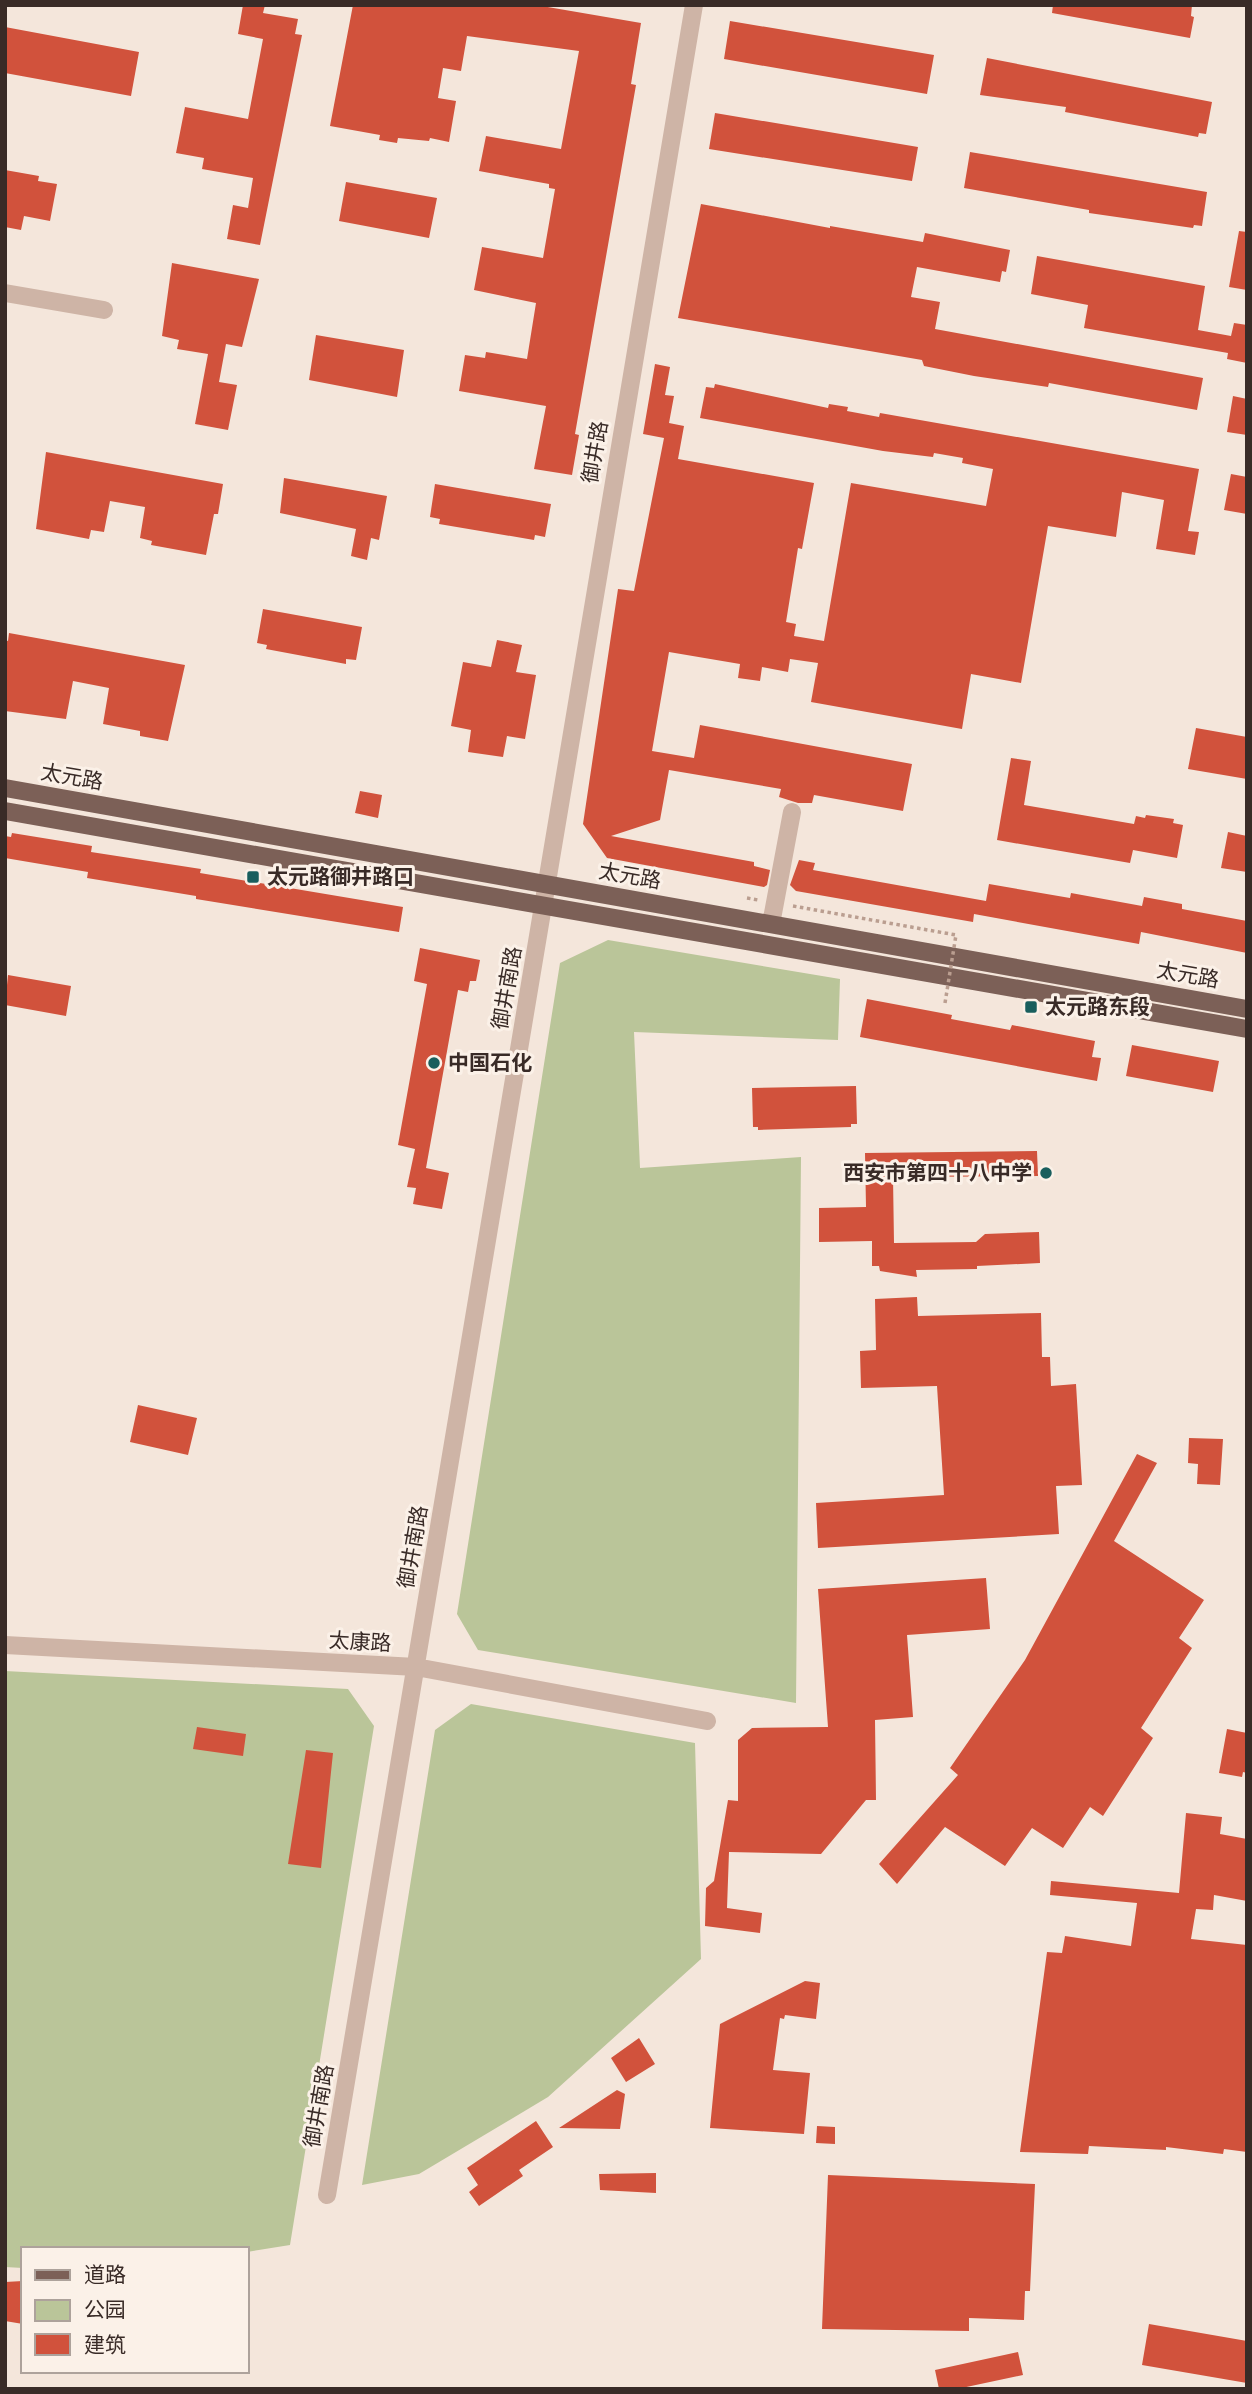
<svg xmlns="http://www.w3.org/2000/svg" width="1252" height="2394" font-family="Ubuntu,'Noto Sans SC',sans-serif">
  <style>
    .green { fill: #bac599 }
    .building { fill: #d1523c }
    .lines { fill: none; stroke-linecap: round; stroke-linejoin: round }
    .path { stroke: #ba9e90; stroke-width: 3.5; stroke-dasharray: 3.5 3.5; stroke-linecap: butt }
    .minor { stroke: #ceb4a6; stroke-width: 18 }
    .major { stroke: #7c6057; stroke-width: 18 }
    .path-bridge { stroke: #ba9e90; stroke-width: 3.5; stroke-dasharray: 3.5 3.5; stroke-linecap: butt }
    .poi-dot { fill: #195e5d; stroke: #fbf1e8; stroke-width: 2.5 }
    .labels { text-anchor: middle; stroke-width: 6; stroke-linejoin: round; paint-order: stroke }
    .street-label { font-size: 21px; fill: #392b27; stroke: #fbf1e8 }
    .poi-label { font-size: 21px; font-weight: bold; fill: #392b27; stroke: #fbf1e8; text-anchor: start }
  </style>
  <rect width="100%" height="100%" fill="#f4e6db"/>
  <path class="green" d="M 608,940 L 840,979 L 838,1040 L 634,1032 L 640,1168 L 801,1157 L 796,1703 L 478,1650 L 457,1614 L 560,963 Z
    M 5,1671 L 348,1689 L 374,1726 L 290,2245 L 247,2252 L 247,2249 L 23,2249 L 23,2268 L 5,2267 Z
    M 471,1704 L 695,1743 L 701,1959 L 548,2097 L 419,2174 L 362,2185 L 435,1730 Z"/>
  <path class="building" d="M 243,5 L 265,5 L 263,13 L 298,19 L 295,34 L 302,35 L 260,245 L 227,239 L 233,205 L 248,208 L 253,178 L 202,169 L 204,158 L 176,153 L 185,107 L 248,119 L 263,39 L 238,34 Z
    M 353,5 L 536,5 L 641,23 L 631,84 L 636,85 L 575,434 L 579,435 L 572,475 L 534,469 L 546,406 L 459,391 L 465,355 L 485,358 L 486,352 L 527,359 L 536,303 L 474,290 L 482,247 L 543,258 L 555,189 L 549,188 L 549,184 L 479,171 L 486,136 L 561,149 L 579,51 L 467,36 L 461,71 L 443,68 L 438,98 L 456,101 L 449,142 L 430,138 L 429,141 L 398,138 L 397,143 L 379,140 L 380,135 L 330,126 Z
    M 1053,5 L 1192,5 L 1191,16 L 1194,17 L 1190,38 L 1052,13 Z
    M 730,21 L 934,55 L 927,94 L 724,59 Z
    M 5,27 L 139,52 L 131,96 L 5,73 Z
    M 987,58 L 1212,102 L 1206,134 L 1199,133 L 1198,137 L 1065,112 L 1066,107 L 980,95 Z
    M 715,113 L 918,147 L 912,181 L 709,149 Z
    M 970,152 L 1207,192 L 1202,226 L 1194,225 L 1193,228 L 1089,213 L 1089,210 L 964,188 Z
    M 5,170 L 39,176 L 38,181 L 57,184 L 50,221 L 24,216 L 21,230 L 5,227 Z
    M 346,182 L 437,198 L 429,238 L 339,221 Z
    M 701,204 L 830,228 L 830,226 L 923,242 L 925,233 L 1010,250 L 1006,272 L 1002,271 L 1000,282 L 917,267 L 911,297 L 940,302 L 935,329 L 1203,378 L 1197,410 L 1049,383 L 1048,387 L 974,376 L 924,366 L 922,360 L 678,318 Z
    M 1239,231 L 1247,232 L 1247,290 L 1229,287 Z
    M 1037,256 L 1205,286 L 1198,330 L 1231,336 L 1234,323 L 1247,325 L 1247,363 L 1227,359 L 1228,353 L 1084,328 L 1088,305 L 1031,294 Z
    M 172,263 L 259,279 L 242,347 L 226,344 L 219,382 L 237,385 L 228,430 L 195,424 L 208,354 L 177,349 L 179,340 L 162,336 Z
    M 316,335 L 404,350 L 397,397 L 309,380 Z
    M 655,364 L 670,367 L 665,395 L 674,396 L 669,423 L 684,426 L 678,459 L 814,483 L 802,549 L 798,548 L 786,622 L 796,624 L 794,636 L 824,641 L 851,483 L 986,506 L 993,469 L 962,463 L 963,458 L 934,453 L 933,457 L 883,451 L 700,418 L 706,387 L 714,388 L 715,384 L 828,408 L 829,404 L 848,407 L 847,411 L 879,417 L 880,413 L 1199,469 L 1188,531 L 1199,532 L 1195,555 L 1156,549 L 1164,500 L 1122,492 L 1116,537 L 1048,526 L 1021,683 L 971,674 L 962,729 L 811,702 L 818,663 L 790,659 L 788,672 L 762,667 L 760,681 L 738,678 L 740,664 L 669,652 L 652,751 L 694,758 L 700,725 L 912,764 L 903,811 L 814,795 L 812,803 L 798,803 L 779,797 L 781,789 L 669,770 L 660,820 L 611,836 L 754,862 L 754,866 L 770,870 L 767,885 L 764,887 L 607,858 L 583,824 L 618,589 L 634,591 L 664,438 L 643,434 Z
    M 1233,396 L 1247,399 L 1247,435 L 1227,432 Z
    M 46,452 L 223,484 L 218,514 L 214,514 L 206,555 L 151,545 L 152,541 L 140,538 L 145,507 L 110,501 L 104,532 L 91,530 L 89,539 L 36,529 Z
    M 1231,474 L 1247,477 L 1247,514 L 1224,510 Z
    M 284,478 L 387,496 L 379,540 L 371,538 L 367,560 L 351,556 L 356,529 L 280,513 Z
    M 435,484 L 551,504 L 545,537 L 535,535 L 534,540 L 439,524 L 440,519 L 430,517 Z
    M 263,609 L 362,627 L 356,660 L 346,659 L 346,664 L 266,649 L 267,645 L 257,643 Z
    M 9,633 L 185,665 L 168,741 L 140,736 L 140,731 L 103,724 L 109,688 L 73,681 L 66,719 L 5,711 L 5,640 L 8,641 Z
    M 497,640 L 522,645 L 516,672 L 536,675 L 525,739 L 507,736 L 503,757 L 468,752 L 471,730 L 451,726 L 463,662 L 491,667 Z
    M 1196,728 L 1247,737 L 1247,779 L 1188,769 Z
    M 1011,758 L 1031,761 L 1024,805 L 1134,824 L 1136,816 L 1145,818 L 1146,815 L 1174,819 L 1173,823 L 1183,825 L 1177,858 L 1133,850 L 1130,863 L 997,840 Z
    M 360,791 L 382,795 L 378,818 L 355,813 Z
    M 1228,832 L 1247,836 L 1247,872 L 1221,868 Z
    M 12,833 L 92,846 L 91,852 L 201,869 L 200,873 L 403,907 L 399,932 L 196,899 L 196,896 L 87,878 L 88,872 L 5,858 L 5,836 L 11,837 Z
    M 799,860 L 815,863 L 813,870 L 986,901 L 989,884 L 1070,898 L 1071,893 L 1142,906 L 1144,897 L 1182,904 L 1182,909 L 1247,921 L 1247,953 L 1141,932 L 1139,944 L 974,914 L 973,922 L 796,891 L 790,885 Z
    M 420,948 L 480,960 L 476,981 L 470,981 L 468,992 L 458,990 L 426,1168 L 449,1173 L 442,1209 L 413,1204 L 416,1188 L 407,1187 L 415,1149 L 398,1145 L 427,984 L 414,981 Z
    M 8,975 L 71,986 L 66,1016 L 5,1005 Z
    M 867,999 L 952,1015 L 951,1019 L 1010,1030 L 1012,1025 L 1095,1041 L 1092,1057 L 1101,1058 L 1097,1081 L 860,1037 Z
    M 1132,1045 L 1219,1061 L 1213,1092 L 1126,1076 Z
    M 856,1086 L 857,1124 L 851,1124 L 851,1127 L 758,1130 L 758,1127 L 753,1127 L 752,1088 Z
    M 1037,1151 L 1038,1176 L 893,1177 L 894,1243 L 976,1242 L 985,1234 L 1039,1232 L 1040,1263 L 977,1266 L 977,1269 L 916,1270 L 917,1277 L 880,1271 L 879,1266 L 872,1266 L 872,1241 L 819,1242 L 819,1208 L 866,1207 L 865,1153 Z
    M 917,1297 L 918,1316 L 1041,1313 L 1042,1357 L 1050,1357 L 1051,1386 L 1076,1384 L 1082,1485 L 1056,1486 L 1059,1534 L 818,1548 L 816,1503 L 944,1495 L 937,1386 L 861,1388 L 860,1351 L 876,1350 L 875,1299 Z
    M 138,1405 L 197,1418 L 188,1455 L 130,1442 Z
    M 1189,1438 L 1223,1439 L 1220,1485 L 1197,1484 L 1198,1464 L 1188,1463 Z
    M 1137,1454 L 1157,1463 L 1114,1541 L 1204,1600 L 1179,1638 L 1192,1648 L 1141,1728 L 1153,1738 L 1103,1816 L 1090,1807 L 1063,1848 L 1032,1828 L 1005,1866 L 945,1827 L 897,1884 L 879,1864 L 958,1775 L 950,1768 L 1025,1660 Z
    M 986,1578 L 990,1629 L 907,1635 L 913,1717 L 875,1720 L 876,1800 L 866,1800 L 821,1854 L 729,1852 L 727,1908 L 762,1913 L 760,1933 L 705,1926 L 706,1888 L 714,1881 L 728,1800 L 738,1801 L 738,1740 L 752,1728 L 828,1727 L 818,1589 Z
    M 197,1727 L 246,1734 L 243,1756 L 193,1749 Z
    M 1227,1729 L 1247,1733 L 1247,1773 L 1243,1772 L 1242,1777 L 1219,1773 Z
    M 306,1750 L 333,1753 L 321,1868 L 288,1864 Z
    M 1186,1813 L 1222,1817 L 1220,1834 L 1247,1839 L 1247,1901 L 1214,1895 L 1213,1910 L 1196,1909 L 1191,1939 L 1247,1945 L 1247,2152 L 1224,2149 L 1223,2154 L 1166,2147 L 1166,2150 L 1089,2146 L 1088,2154 L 1020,2152 L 1047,1952 L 1062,1953 L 1065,1936 L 1131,1946 L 1137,1903 L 1050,1895 L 1051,1881 L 1179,1893 Z
    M 805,1981 L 820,1983 L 816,2019 L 785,2015 L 784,2019 L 780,2018 L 773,2070 L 810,2073 L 804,2134 L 710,2128 L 720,2024 Z
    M 639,2038 L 655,2064 L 626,2082 L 611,2058 Z
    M 617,2090 L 625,2094 L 620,2129 L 559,2128 Z
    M 536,2121 L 553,2147 L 519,2170 L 523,2176 L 479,2206 L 469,2192 L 478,2185 L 467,2168 Z
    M 817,2126 L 835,2127 L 835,2144 L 816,2143 Z
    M 656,2173 L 656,2193 L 600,2190 L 599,2174 Z
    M 828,2175 L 1035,2184 L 1030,2291 L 1025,2291 L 1024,2320 L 969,2318 L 969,2331 L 822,2329 Z
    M 23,2281 L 23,2324 L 5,2321 L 5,2282 Z
    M 1149,2324 L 1247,2341 L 1247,2383 L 1142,2365 Z
    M 1018,2352 L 1023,2375 L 957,2389 L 939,2389 L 935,2370 Z"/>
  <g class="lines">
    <path class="path" d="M 747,898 L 758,900
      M 793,906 L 956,935"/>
    <path class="minor" d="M 5,293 L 104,310
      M 771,924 L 792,812
      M 5,1645 L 416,1667 L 707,1721
      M 327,2195 L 694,5"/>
    <path class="major" d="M 5,788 L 1247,1009
      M 5,811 L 1247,1029"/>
    <path class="path-bridge" d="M 945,1003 L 956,935"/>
  </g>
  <g class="poi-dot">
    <rect x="246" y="870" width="14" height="14" rx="3.5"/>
    <rect x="1024" y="1000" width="14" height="14" rx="3.5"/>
    <circle cx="434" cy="1063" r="7"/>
    <circle cx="1046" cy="1173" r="7"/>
  </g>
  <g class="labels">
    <g class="street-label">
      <text transform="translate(595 452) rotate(-80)" y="7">御井路</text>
      <text transform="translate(72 777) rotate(10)" y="7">太元路</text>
      <text transform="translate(630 876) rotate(10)" y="7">太元路</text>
      <text transform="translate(1188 975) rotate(10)" y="7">太元路</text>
      <text transform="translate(507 988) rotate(-80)" y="7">御井南路</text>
      <text transform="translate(413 1547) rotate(-80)" y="7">御井南路</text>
      <text transform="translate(360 1642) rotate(3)" y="7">太康路</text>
      <text transform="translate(319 2106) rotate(-80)" y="7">御井南路</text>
    </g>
    <g class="poi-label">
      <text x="267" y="884">太元路御井路口</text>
      <text x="1045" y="1014">太元路东段</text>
      <text x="448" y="1070">中国石化</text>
      <text x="1032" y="1180" text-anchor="end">西安市第四十八中学</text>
    </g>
  </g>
  <rect width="1252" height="2394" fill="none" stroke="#392b27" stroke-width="14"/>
  <rect x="21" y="2247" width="228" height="126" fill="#fbf1e8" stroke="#ada29b" stroke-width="2"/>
  <rect x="35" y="2270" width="35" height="10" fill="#7c6057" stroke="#ada29b" stroke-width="2"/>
  <text x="84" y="2282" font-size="21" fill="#392b27">道路</text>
  <rect x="35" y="2300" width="35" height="21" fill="#bac599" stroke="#ada29b" stroke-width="2"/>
  <text x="84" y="2317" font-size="21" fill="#392b27">公园</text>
  <rect x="35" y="2334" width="35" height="21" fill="#d1523c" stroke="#ada29b" stroke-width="2"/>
  <text x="84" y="2352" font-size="21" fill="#392b27">建筑</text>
</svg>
